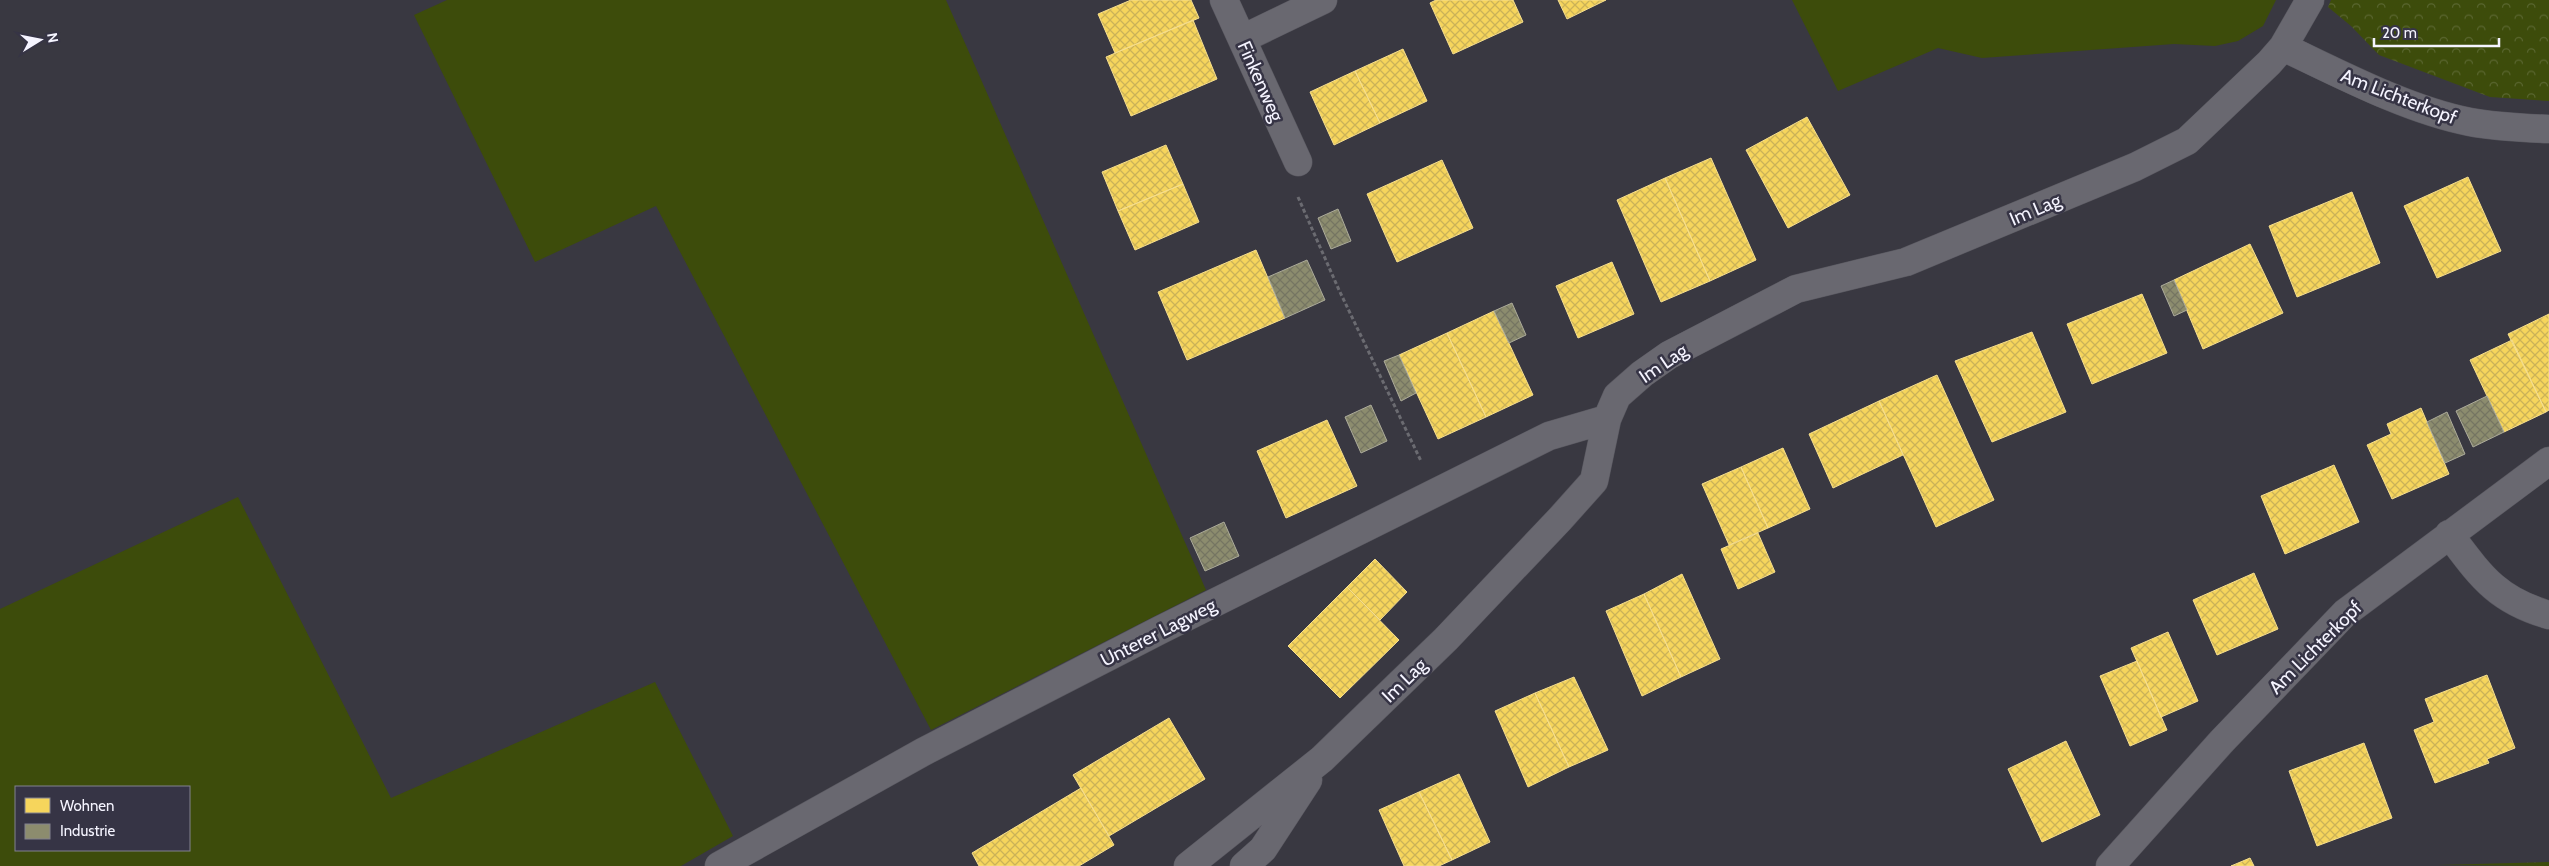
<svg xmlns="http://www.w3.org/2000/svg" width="2549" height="866" font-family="Cabin,sans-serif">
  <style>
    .forest { fill: url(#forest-crowns) }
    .green { fill: #3d4c0b; fill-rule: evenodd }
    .homes { fill: url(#homes-cross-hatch); stroke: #f6de8d }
    .industry { fill: url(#industry-cross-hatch); stroke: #acab9a }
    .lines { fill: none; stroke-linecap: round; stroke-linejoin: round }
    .minor-casing { stroke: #58575f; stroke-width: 29 }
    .path { stroke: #6b6b71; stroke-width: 3; stroke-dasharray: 4 2.5; stroke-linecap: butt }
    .minor { stroke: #696870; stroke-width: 28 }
    .labels { text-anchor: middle; stroke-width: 5; stroke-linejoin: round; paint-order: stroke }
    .street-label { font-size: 19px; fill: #f5f4ff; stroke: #363445 }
  </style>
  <defs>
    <pattern id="forest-crowns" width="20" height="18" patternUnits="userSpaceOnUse" patternTransform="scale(1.25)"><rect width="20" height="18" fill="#3d4c0b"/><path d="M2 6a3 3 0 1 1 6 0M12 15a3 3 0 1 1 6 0" fill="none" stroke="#5a6630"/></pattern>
    <pattern id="homes-cross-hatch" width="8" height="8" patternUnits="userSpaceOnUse" patternTransform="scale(1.25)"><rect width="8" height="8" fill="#f6d55c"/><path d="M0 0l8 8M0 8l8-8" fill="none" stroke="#cbb258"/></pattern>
    <pattern id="industry-cross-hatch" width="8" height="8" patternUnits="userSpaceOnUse" patternTransform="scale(1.25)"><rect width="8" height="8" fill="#8c8c6e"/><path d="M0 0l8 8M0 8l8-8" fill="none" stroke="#757562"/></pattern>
  </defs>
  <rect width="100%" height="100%" fill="#393841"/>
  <path class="forest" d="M 2331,0 L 2549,0 L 2549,101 L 2490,97 L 2379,55 L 2351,26 L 2328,7 Z
    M 2549,862 L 2549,866 L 2437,865 Z"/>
  <path class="green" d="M 447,0 L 946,0 L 1206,590 L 931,730 L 656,206 L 535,262 L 414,15 Z
    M 1792,0 L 2276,0 L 2263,26 L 2238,41 L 2215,46 L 2174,44 L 1982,58 L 1938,48 L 1838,91 Z
    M 238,497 L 391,798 L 655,682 L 733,836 L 681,866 L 0,866 L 0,609 ZM 16,787 L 189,787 L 189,850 L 16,850 Z"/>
  <path class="homes" d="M 1131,0 L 1191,0 L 1199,18 L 1115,53 L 1098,14 Z
    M 1436,0 L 1513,0 L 1523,22 L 1453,54 L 1430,3 Z
    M 1558,0 L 1606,0 L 1567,19 Z
    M 1193,20 L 1217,79 L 1131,116 L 1106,57 Z
    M 1403,49 L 1427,101 L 1380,123 L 1355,71 Z
    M 1355,71 L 1380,123 L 1334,145 L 1310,92 Z
    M 1807,117 L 1850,195 L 1788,228 L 1746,150 Z
    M 1166,145 L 1183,184 L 1118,211 L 1102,172 Z
    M 1711,158 L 1756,260 L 1710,281 L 1665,178 Z
    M 1442,160 L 1473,228 L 1397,262 L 1367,194 Z
    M 2468,177 L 2501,251 L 2437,278 L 2404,206 Z
    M 1665,178 L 1710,281 L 1661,302 L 1617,200 Z
    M 1183,184 L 1199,222 L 1135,250 L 1118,211 Z
    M 2352,192 L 2380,263 L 2297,297 L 2269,226 Z
    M 2250,244 L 2283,313 L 2203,349 L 2174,280 Z
    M 1256,250 L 1285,318 L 1187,360 L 1158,292 Z
    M 1612,262 L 1634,314 L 1578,338 L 1556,286 Z
    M 2142,294 L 2167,353 L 2092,384 L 2067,324 Z
    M 1494,311 L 1533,395 L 1486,417 L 1447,333 Z
    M 2549,314 L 2549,410 L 2546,412 L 2508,334 Z
    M 2032,332 L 2066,412 L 1992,442 L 1955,361 Z
    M 1447,333 L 1486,417 L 1438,439 L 1399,355 Z
    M 2512,340 L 2546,412 L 2504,432 L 2470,360 Z
    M 1937,375 L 1994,500 L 1936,527 L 1879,401 Z
    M 1879,401 L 1903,455 L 1833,488 L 1809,434 Z
    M 2421,408 L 2449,474 L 2392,499 L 2367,445 L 2391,434 L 2387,424 Z
    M 1327,420 L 1357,486 L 1286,518 L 1257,451 Z
    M 1783,448 L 1810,509 L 1768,528 L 1741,467 Z
    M 2334,465 L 2359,522 L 2285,554 L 2261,496 Z
    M 1741,467 L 1768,528 L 1729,545 L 1702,484 Z
    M 1758,533 L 1775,572 L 1738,589 L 1721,549 Z
    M 1375,559 L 1407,592 L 1380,620 L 1347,587 Z
    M 2254,573 L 2278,629 L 2217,655 L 2193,600 Z
    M 1682,574 L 1720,659 L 1681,677 L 1644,594 Z
    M 1347,587 L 1399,640 L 1340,698 L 1288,646 Z
    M 1644,594 L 1681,677 L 1642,696 L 1606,611 Z
    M 2168,632 L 2198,701 L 2161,717 L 2131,648 Z
    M 2137,661 L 2167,730 L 2130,746 L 2100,676 Z
    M 2487,675 L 2515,748 L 2487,759 L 2489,763 L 2435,783 L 2414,730 L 2434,722 L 2425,699 Z
    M 1574,677 L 1608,750 L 1569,767 L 1535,693 Z
    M 1535,693 L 1569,767 L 1528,787 L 1495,711 Z
    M 1169,718 L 1205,779 L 1109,836 L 1073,775 Z
    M 2066,741 L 2100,815 L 2042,842 L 2008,769 Z
    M 2364,743 L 2392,818 L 2317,846 L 2289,771 Z
    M 1459,774 L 1490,842 L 1452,860 L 1419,792 Z
    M 1081,788 L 1114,845 L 1079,866 L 979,866 L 972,853 Z
    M 1419,792 L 1452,860 L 1439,866 L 1404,866 L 1379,810 Z
    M 2250,858 L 2254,866 L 2231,866 Z"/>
  <path class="industry" d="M 1338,209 L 1351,241 L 1331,249 L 1318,218 Z
    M 1307,260 L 1325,300 L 1285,318 L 1268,277 Z
    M 2174,280 L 2187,310 L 2174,316 L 2161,286 Z
    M 1512,303 L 1526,335 L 1509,343 L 1494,311 Z
    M 1399,355 L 1416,393 L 1401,401 L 1384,361 Z
    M 2487,396 L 2504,432 L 2473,447 L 2456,411 Z
    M 1371,405 L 1387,441 L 1361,453 L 1345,417 Z
    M 2447,412 L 2465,454 L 2445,463 L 2427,422 Z
    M 1224,522 L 1239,556 L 1205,571 L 1190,538 Z"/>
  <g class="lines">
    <g class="minor-casing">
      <path id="minor" d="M 1224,0 L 1298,162
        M 1242,39 L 1323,0
        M 2283,47 C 2340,74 2408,110 2470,122 C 2496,127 2522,128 2549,129
        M 2449,534 C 2480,575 2496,600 2549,615
        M 719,866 L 923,752 L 1160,630 L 1549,436 L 1607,419
        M 1188,866 L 1322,759 L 1446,639 L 1560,519 L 1594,481 L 1607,419 L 1617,396 L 1642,374 L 1669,355 L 1796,289 L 1906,262 L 2135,167 L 2187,141 L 2269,63 L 2283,47 L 2310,0
        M 1244,866 L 1263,849 L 1308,780
        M 2110,866 L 2222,741 L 2345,613 L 2549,461"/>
    </g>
    <path class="path" d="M 1298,197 L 1339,290 L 1421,461"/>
    <use href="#minor" class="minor"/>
  </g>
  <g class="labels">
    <g class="street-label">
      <text transform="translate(1261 81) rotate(66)" y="7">Finkenweg</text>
      <text transform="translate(2399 96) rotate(21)" y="7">Am Lichterkopf</text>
      <text transform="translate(2035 209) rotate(-23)" y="7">Im Lag</text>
      <text transform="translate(1663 363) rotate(-34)" y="7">Im Lag</text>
      <text transform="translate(1158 632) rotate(-27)" y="7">Unterer Lagweg</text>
      <text transform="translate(2315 647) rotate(-45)" y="7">Am Lichterkopf</text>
      <text transform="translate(1404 680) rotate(-44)" y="7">Im Lag</text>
    </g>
  </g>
  <rect x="15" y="786" width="175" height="65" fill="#363445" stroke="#82818f"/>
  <rect x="25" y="798" width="25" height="15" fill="#f6d55c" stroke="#82818f"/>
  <text x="60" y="811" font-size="15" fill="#f5f4ff">Wohnen</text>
  <rect x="25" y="824" width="25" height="15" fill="#8c8c6e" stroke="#82818f"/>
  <text x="60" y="836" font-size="15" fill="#f5f4ff">Industrie</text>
  <g transform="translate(40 40) rotate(80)" stroke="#363445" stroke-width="4" paint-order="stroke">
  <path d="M0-4L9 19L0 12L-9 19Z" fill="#f5f4ff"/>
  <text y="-8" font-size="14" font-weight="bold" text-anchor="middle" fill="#f5f4ff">N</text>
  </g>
  <path d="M2374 38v8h125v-8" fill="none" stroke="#f5f4ff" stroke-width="2.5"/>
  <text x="2382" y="38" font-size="15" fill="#f5f4ff" stroke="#363445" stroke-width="4" paint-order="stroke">20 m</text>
</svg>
